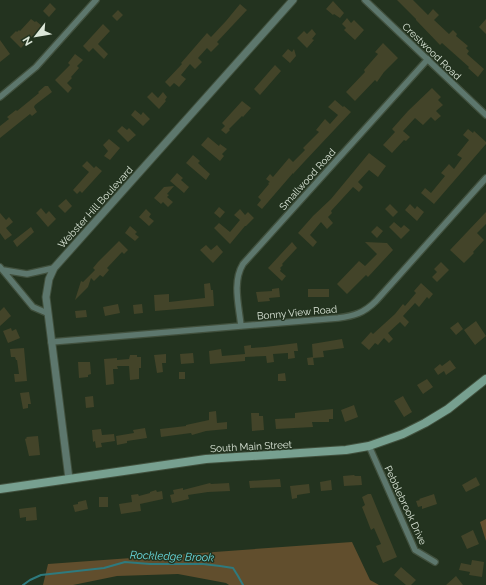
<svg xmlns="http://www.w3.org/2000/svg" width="486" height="585" font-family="Raleway,sans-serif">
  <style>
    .green { fill: #614e2d }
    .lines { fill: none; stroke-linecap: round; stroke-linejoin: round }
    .stream { stroke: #2e7a7e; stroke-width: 2 }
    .building { fill: #434429 }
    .minor-casing { stroke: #41503d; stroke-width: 8 }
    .tertiary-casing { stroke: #41503d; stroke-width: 9 }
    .secondary-casing { stroke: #41503d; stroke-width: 10 }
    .minor { stroke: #5d776d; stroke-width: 5.5 }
    .tertiary { stroke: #5d776d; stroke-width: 7 }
    .secondary { stroke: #77a090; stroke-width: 8 }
    .labels { text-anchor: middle; stroke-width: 3; stroke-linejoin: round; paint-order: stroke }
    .street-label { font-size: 10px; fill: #dce7d9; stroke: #23331f }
    .water-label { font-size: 11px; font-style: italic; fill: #6adce1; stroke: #23331f }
  </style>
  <rect width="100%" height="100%" fill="#23331f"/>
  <path class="green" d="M 486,519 L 486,541 L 480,522 Z
    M 352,542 L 370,580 L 379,585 L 229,585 L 226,583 L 178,574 L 117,576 L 73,585 L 43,585 L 48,564 Z"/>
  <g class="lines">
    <path class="stream" d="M 23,585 L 30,580 L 41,575 L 104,568 L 125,562 L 150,564 L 203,564 L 220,566 L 233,568 L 238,576 L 243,585"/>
  </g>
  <path class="building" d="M 397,0 L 413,0 L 428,15 L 433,9 L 439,15 L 434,20 L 449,34 L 453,30 L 457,34 L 456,36 L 468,46 L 466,48 L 469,51 L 467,54 L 484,69 L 478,77 L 468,68 L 469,67 L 442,43 L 440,45 L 416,20 L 416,19 Z
    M 333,1 L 344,13 L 340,18 L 334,14 L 333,15 L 326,9 Z
    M 50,3 L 56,9 L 49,17 L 43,11 Z
    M 240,4 L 247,10 L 217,42 L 219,44 L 211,52 L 207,48 L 198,58 L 202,62 L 195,69 L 190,64 L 181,75 L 186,79 L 179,87 L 174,83 L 170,87 L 165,82 L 182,64 L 181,63 L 188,55 L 207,33 L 211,37 L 226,21 Z
    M 118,10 L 123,15 L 117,21 L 112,16 Z
    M 347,18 L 351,23 L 354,20 L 364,30 L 355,40 L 344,30 L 346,28 L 342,24 Z
    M 31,19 L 35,22 L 36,21 L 42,26 L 21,48 L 10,37 L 16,31 L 17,32 L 19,30 L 20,31 Z
    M 486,19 L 486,34 L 479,27 Z
    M 103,24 L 110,31 L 98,44 L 108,54 L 104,59 L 93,48 L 89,52 L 83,46 Z
    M 312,29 L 316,34 L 312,39 L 314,40 L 307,48 L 297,38 L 304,31 L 307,34 Z
    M 0,40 L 10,54 L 0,62 Z
    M 383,43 L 398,58 L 384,72 L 377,82 L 375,80 L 355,101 L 346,92 L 365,72 L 364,70 L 378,54 L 375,52 Z
    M 288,49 L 292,52 L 294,49 L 296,56 L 290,63 L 282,56 Z
    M 75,54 L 83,60 L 77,66 L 79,68 L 71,77 L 72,78 L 67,83 L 72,88 L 68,93 L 55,80 L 70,65 L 68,63 Z
    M 275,65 L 281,71 L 260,95 L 254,89 Z
    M 45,86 L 48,86 L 52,92 L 35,105 L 34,107 L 37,112 L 32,116 L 30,114 L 0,138 L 0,126 L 9,119 L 7,117 L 16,110 L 17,111 L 39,93 L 38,92 Z
    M 432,88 L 441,97 L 438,100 L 443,105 L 436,111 L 441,116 L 435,121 L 431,117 L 423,125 L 415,118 L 403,131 L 410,137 L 406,141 L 404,140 L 392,153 L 383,145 L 395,132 L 392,129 L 408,111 Z
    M 152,92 L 158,98 L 163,92 L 167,97 L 165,100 L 166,101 L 159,109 L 147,97 Z
    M 335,100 L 343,107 L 344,106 L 351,112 L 304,162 L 293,174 L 293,173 L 262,209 L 257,205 L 261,200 L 258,197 L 269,184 L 268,183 L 270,182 L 266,179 L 270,174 L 273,177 L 289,158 L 293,162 L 305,150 L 303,148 L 319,132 L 316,130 L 325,119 L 330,124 L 338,115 L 328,107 Z
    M 242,101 L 251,108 L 243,117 L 242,116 L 229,129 L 230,130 L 226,134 L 221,130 L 225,126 L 222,123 Z
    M 135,110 L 141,115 L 143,112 L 150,119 L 143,126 L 131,115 Z
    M 122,126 L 127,130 L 129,128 L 136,135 L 128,142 L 117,131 Z
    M 468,129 L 473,133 L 474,131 L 486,142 L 486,144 L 434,204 L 421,193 L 425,188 L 431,193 L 445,176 L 441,173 L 449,164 L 454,169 L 462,158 L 457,155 L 469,140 L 463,135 Z
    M 208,137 L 219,146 L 220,144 L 227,149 L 222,154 L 224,156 L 220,161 L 201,145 Z
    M 109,139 L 120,148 L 110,160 L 104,156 L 108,151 L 103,145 Z
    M 369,153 L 386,166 L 378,177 L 369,170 L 358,182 L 363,187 L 359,192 L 353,187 L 331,211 L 332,213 L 328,217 L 333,223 L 327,229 L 321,222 L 310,235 L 317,242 L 313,247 L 298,233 L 313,216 L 331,199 Z
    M 193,155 L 200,161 L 198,163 L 210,174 L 206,180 L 186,163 Z
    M 87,161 L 94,168 L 96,166 L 102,171 L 82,193 L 80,191 L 77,194 L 73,190 L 89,172 L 82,166 Z
    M 177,173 L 183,178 L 181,180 L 189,187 L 184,193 L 170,181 Z
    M 174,186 L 167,194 L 169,195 L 167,197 L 173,202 L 168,207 L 163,202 L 161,204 L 154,198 L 164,187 Z
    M 66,199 L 72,206 L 65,213 L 58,206 Z
    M 390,204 L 398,212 L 393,217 L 385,209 Z
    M 410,204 L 415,209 L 417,206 L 424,212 L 417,221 L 405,210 Z
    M 219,207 L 225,212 L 220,218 L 214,213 Z
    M 41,208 L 46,214 L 49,211 L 56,219 L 48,227 L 36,213 Z
    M 146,209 L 151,214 L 149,217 L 154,221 L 149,226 L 139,217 Z
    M 240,209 L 245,215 L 248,212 L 254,218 L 246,226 L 245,226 L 230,244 L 214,228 L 219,223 L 230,232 L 240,220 L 234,215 Z
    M 486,212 L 486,224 L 477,233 L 484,240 L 473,252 L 474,253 L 464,263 L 450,250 Z
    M 0,213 L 6,220 L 9,217 L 13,222 L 6,228 L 12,235 L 5,240 L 0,233 Z
    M 394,222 L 401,228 L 404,225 L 410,230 L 401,239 L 389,227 Z
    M 130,226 L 137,232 L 135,234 L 139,237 L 135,241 L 125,233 Z
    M 377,226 L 383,231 L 377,238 L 371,232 Z
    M 31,227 L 34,232 L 17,247 L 13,241 Z
    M 119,241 L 128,250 L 124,254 L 122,252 L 107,268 L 109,270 L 103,277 L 100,275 L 94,281 L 91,278 L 88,287 L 75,300 L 81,281 L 83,282 L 95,270 L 93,268 L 98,262 Z
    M 292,242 L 297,248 L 282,264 L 283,265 L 280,268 L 281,269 L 280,271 L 286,276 L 282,281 L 268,268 Z
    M 365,242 L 387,243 L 393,250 L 368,277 L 366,275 L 347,294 L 337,284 L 359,261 L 365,266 L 377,254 Z
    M 206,245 L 211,250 L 217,245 L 223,252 L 213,263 L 200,250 Z
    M 441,262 L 449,270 L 437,282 L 432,277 L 437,272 L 434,269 Z
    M 210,283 L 211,290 L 213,290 L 214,306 L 155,311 L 154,295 L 169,294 L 169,302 L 205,298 L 204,284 Z
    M 421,283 L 433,294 L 429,299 L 427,297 L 419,307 L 415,303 L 403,316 L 409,322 L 405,327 L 400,322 L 388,333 L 393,339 L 389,343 L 384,338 L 378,345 L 375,343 L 369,350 L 361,343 L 371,332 L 373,334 L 395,314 L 403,304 L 405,306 L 416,293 L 414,291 Z
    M 279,288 L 280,297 L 269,298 L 270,301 L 258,302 L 256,292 L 272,291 L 272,289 Z
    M 308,289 L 329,289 L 329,297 L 308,297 Z
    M 118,304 L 120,313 L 105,316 L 103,307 Z
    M 142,304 L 143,313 L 134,314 L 133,305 Z
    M 4,307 L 11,316 L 0,326 L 0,311 Z
    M 86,310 L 87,317 L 76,318 L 75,311 Z
    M 476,321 L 486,336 L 475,345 L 464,330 Z
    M 458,322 L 463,329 L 456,335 L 450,328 Z
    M 11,328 L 12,331 L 16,329 L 20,338 L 8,343 L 3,331 Z
    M 342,339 L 344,348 L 323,351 L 324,357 L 313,358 L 312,344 Z
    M 297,343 L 298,351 L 294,351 L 295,358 L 288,359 L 288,353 L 273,354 L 274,362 L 267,363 L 266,356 L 245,357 L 245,361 L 210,364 L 209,351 L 221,349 L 222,356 L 245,354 L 244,346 L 251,345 L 251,348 L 265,347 Z
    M 24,348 L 27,381 L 15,382 L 14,374 L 19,374 L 17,360 L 16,360 L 15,357 L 11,357 L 10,349 Z
    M 193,353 L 194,363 L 181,364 L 180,354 Z
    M 166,354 L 166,363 L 162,363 L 163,372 L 157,373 L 154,355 Z
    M 130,355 L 137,355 L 137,357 L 141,357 L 141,368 L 139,368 L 139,379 L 130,380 L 129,366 L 117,366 L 118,369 L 113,369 L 114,384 L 106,385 L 104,359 L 117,358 L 117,360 L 129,359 Z
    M 313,357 L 314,365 L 308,365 L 307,358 Z
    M 450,360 L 456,368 L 446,375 L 444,371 L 438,375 L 434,369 L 440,364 L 442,366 Z
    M 78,362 L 90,362 L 91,374 L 88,375 L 88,377 L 79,378 Z
    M 179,372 L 185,372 L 185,379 L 179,379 Z
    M 285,373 L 286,381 L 278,381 L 278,374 Z
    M 427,379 L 433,387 L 423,394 L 417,385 Z
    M 29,392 L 31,404 L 28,404 L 28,408 L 23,409 L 20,393 Z
    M 93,396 L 94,407 L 86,408 L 85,397 Z
    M 403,396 L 412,412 L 404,417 L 394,401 Z
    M 354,405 L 358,417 L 345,422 L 341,410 Z
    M 333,409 L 333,419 L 329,419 L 329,422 L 312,422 L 313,427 L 276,429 L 275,419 L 295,418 L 295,413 Z
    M 216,411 L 217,423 L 227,422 L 227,429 L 206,431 L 192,435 L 191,433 L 161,437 L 160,429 L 186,426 L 186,425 L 209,420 L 209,412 Z
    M 251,413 L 259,413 L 259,416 L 263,416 L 264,430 L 252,431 Z
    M 145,428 L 147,438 L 127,441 L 127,443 L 117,445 L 116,436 L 134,433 L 133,430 Z
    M 101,429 L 102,435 L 114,434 L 115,441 L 101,443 L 102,447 L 96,448 L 95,441 L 93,442 L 92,430 Z
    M 38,436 L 40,455 L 29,456 L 25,439 L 27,438 L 26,437 Z
    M 354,475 L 355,476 L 361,476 L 362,485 L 344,486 L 343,476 Z
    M 476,477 L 480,485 L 466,492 L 462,485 Z
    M 280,479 L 281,487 L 250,488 L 249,481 Z
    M 331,480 L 332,490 L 321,491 L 320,482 Z
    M 210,483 L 211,484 L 229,483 L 230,491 L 208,492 L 188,495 L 189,499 L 172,503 L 170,495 L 174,494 L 173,490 L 183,488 L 183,490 Z
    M 309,484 L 310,493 L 297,495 L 297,498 L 292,499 L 290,486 Z
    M 156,490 L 157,492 L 162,491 L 163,499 L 140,504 L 141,511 L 121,514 L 119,504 L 132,502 L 131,495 L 138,494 L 139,496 L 150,493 L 150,492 Z
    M 368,494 L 371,494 L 397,557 L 383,563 L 376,546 L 381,544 L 374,528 L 371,530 L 362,507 L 365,505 L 362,497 Z
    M 434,494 L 437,504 L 422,509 L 422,506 L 418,507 L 416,501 L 420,500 L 419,499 Z
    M 99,497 L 108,497 L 108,507 L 99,507 Z
    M 86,500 L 88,509 L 75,512 L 73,505 L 78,504 L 78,502 Z
    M 36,507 L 37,520 L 26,521 L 26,517 L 20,518 L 19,509 Z
    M 473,530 L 479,544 L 467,549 L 461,536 Z
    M 472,560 L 484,562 L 482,577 L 469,575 L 470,572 L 459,570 L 461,563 L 471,565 Z
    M 401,567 L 416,580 L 411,585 L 406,585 L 394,575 Z
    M 456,576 L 463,585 L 446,585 Z"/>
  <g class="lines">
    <g class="minor-casing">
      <path id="minor" d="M 365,0 L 486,115
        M 0,97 L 36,67 L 96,0
        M 0,267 L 33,307 L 47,313
        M 3,270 L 27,274 L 54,268
        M 241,326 C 239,306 232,282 243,264 L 428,59
        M 51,342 L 338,318 C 354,316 364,313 376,301 L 486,178
        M 369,446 L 415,550 L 435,562"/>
    </g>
    <g class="tertiary-casing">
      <path id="tertiary" d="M 69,479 L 46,297 L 49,279 L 54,268 L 293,0"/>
    </g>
    <g class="secondary-casing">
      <path id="secondary" d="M 0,489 L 206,459 L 346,450 L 369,446 L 403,434 L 425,423 L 448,409 L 486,379"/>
    </g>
    <use href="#minor" class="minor"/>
    <use href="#tertiary" class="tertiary"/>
    <use href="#secondary" class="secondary"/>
  </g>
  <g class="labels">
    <g class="street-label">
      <text transform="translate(432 51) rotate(44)" y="4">Crestwood Road</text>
      <text transform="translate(307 179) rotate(-48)" y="4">Smallwood Road</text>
      <text transform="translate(95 207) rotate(-48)" y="4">Webster Hill Boulevard</text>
      <text transform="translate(297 312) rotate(-5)" y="4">Bonny View Road</text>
      <text transform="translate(251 446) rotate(-3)" y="4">South Main Street</text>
      <text transform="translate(406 505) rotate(65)" y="4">Pebblebrook Drive</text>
    </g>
    <g class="water-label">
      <text transform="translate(172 556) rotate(2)" y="4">Rockledge Brook</text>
    </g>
  </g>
  <g transform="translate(36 36) rotate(239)" stroke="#23331f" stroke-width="3" paint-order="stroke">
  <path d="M0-3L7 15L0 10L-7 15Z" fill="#dce7d9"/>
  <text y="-6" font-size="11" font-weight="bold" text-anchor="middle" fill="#dce7d9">N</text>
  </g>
</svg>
